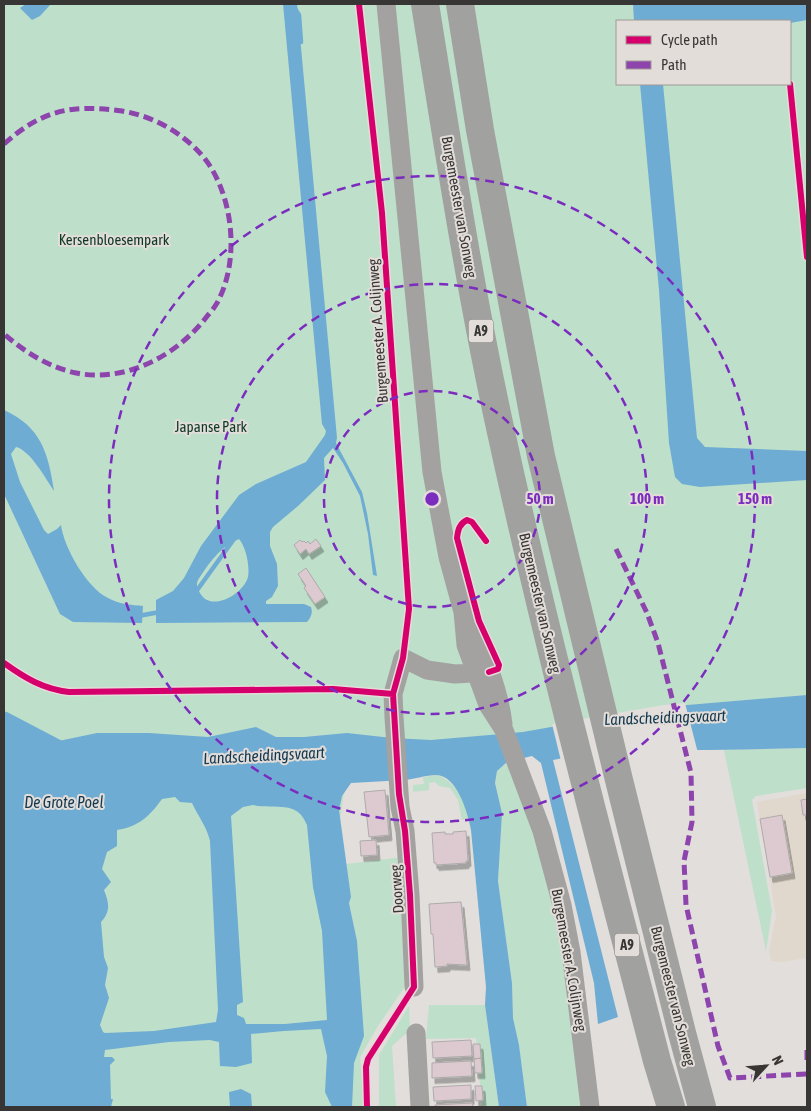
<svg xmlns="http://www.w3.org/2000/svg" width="811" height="1111" font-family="'Asap Condensed',sans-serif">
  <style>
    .industrial { fill: #e0d8cc }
    .green { fill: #bedfca; fill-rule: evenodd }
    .water { fill: #6eacd3; fill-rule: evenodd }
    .pier { fill: #e1dedb }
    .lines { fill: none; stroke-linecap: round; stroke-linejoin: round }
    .stream { stroke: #6eacd3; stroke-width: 4.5 }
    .canal { stroke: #6eacd3; stroke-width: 15 }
    .building { fill: #ddcad1; stroke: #aeabab; filter: url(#shadow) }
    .minor { stroke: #a4a2a0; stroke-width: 19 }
    .highway { stroke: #a1a19f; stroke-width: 28 }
    .quiet { stroke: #8e44ad; stroke-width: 5; stroke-dasharray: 10 5; stroke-linecap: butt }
    .cycleway-casing { stroke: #e3ddd9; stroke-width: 9 }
    .cycleway { stroke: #d6006c; stroke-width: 6 }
    .ring { fill: none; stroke: #7b2cbf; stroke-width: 2.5; stroke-dasharray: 9 6 }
    .labels { text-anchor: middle; stroke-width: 4; stroke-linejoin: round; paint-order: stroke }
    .shield { fill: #e3ddd9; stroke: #6b6866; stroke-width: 1 }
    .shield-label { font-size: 14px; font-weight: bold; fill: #383634 }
    .street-label { font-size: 15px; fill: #383634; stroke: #e3ddd9 }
    .park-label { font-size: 15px; fill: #0c3925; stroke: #e3ddd9 }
    .water-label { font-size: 16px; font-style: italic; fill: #123850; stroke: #e3ddd9 }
    .centre { fill: #7b2cbf; stroke: #e3ddd9; stroke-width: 2.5 }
    .ring-label { font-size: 15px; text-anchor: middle; font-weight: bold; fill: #7b2cbf; stroke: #e3ddd9; stroke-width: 4; stroke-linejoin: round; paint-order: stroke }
  </style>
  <defs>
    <filter id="shadow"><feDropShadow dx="3" dy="5.5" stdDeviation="0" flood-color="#0004"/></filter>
  </defs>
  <rect width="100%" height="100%" fill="#e1dedb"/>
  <path class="industrial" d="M 807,793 L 807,958 L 782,962 L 771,961 L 769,952 L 776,916 L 757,802 Z"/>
  <path class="green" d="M 4,4 L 807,4 L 807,703 L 496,742 L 429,748 L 345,786 L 339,826 L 359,1046 L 357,941 L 349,903 L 351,897 L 346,864 L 403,857 L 404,988 L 378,1026 L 360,1057 L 365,1107 L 4,1107 ZM 617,21 L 790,21 L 790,84 L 617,84 Z
    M 807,748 L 807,788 L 756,796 L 752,800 L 772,911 L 766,951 L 724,750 Z
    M 507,762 L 538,844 L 560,932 L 581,1107 L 527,1107 L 519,1045 L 513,1018 L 512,983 L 498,881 L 502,813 L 495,783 L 497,771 Z
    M 437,775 C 454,780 466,802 469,818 L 462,820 L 458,800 L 450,788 L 439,786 L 435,782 L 429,783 L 429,790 L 413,792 L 413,785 L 424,784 L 423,777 Z
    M 429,1005 L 485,1005 L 499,1107 L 482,1107 L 476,1038 L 426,1039 Z
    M 409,1006 L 410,1030 L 392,1046 L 396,1107 L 379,1107 L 379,1055 Z"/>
  <path class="water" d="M 26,4 L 51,4 L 40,16 L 32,20 L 20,8 Z
    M 283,4 L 297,4 L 337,438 L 336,443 L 362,492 L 367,513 L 377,576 L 373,575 L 368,534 L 360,496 L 343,463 L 333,448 L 324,458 L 325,480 L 298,506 L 273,527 L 270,532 L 270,546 L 277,564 L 278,586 L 272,597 L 266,601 L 266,604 L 304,604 L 311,607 C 313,613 311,617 307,622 L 156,623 L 156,600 L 173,591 L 184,578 L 201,546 L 239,495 L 256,484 L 306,462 L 325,435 L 326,431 L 322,424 ZM 239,539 C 246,547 250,566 248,577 C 243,595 209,614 199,591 C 197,587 196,585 198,580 C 210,562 219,548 239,539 Z
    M 633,4 L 807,4 L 807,20 L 790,23 L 790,21 L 634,21 Z
    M 640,84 L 663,84 L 697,438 L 705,447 L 807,451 L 807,480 L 700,487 L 682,484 L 675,477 L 669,443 L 659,290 Z
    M 4,410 C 41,427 48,452 54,491 C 46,479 30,450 16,447 L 11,454 L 20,482 L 44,530 L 48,534 L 57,529 L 61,525 C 64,548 87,588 108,598 C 119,604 131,605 143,606 L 142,623 L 73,622 L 60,614 L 4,494 Z
    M 807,695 L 807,748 C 767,749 728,750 688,750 C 642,751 598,750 553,760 L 618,1017 L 598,1024 L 594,983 L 541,763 L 532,756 L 507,762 L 497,771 L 495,783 L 502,813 L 498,881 L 512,983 L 513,1018 L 519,1045 L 527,1107 L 499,1107 L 485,1005 L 486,987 L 471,830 C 468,813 457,775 436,775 C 426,775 415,779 405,780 C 387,781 369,782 351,783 L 342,796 L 339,810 L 351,897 L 349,903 L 357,941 L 364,1036 L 354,1063 L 352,1107 L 332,1107 L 325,1092 L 327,1056 L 321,1029 L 284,1031 L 251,1034 L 252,1063 L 236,1067 L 220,1066 L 219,1042 L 210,1040 L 169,1042 L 105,1050 L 104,1057 L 112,1057 L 115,1060 L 110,1065 L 111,1099 L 113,1099 L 111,1107 L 4,1107 L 4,723 L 28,738 L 49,743 L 97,733 L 149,733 L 208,737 L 256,727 L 276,737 L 304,737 L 347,733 L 392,738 L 431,740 L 523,732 L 664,707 ZM 175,797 L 180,802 L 192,803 C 198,816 207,827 210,841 L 218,1010 L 216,1022 L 154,1031 L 105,1033 L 103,1032 L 100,1025 L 109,998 L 105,985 L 108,968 L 104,957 L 101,922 C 111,911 109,903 104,890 L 111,882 L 102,869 L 107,852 L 117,846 L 117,830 C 138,827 150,816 162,799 ZM 253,805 C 275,810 297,799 307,825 L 313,887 L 322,931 L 327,1020 L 285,1024 L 246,1024 L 244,1018 L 237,1015 L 237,1005 L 243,1002 L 231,816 L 243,807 Z
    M 241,1089 L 251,1094 L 252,1107 L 230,1107 L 229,1092 Z"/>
  <path class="pier" d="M 685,703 L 698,753 L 628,752 L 578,757 L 561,761 L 552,724 L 664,705 Z"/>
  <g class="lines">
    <path class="stream" d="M 292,4 L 299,15 L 301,42
      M 195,593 L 234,539
      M 138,616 L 160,612"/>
    <path class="canal" d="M 4,719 L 67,752"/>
  </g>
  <path class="building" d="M 316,539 L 321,546 L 309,554 L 306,549 L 300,554 L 294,545 L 300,540 L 302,542 L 304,541 L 306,543 L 308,541 L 310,544 Z
    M 306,568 L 325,597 L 315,604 L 304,588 L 306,586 L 298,574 Z
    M 385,790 L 389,835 L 369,837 L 364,792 Z
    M 807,799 L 807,815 L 803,815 L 801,800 Z
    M 782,815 L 792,873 L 770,877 L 760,819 Z
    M 466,831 L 468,861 L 466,861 L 466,863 L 436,865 L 436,863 L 434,863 L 432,833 L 445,832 L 445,834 L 453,834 L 453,832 Z
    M 376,840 L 377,855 L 361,856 L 360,841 Z
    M 461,902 L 467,965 L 447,964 L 447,966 L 435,967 L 433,934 L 431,934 L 429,904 Z
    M 471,1040 L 472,1056 L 433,1058 L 432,1042 Z
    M 473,1044 L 480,1044 L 481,1058 L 474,1059 Z
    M 481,1058 L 482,1073 L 475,1073 L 474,1059 Z
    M 471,1061 L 472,1076 L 432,1078 L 432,1063 Z
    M 471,1085 L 471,1099 L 434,1101 L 433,1087 Z
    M 475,1086 L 482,1086 L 483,1100 L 476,1101 Z
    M 472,1103 L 473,1107 L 435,1107 L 435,1105 Z"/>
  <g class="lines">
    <path class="minor" d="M 386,4 L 432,472 L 448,557 L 463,612 L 466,645 L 488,705 L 504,730 L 542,831 L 562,905 L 571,952 L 590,1107
      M 469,623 C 485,655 499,689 503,724
      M 414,987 L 410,895 L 405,831 L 400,807 L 394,717 L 393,694 L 403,658 L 427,670 L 455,674 L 489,672
      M 416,1033 L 420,1107"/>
    <path class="highway" d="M 425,4 C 448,147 470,291 501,432 C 547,644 603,852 657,1061 L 671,1107
      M 460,4 L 480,130 L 541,456 L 619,780 L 682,1033 L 702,1107"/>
    <path class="quiet" d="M 4,144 C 42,110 71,104 122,111 C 155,116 191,137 210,166 C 234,204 239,263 217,303 C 214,308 211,312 208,315 C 178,355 127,383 76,373 C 48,367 25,352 4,334
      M 616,549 L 647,613 L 658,643 L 691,773 L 692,822 L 684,861 L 686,905 L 718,1046 L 730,1078 L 807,1074
      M 807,1050 L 807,1065"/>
    <g class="cycleway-casing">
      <path id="cycleway" d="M 359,4 L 382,213 L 409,609 L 403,658 L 393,694 L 399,794 L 405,831 L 410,895 L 414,987 L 368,1059 L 366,1067 L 367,1107
        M 790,84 L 807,257
        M 486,541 L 472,522 L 467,520 C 459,524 458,530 457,538 L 479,621 L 499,665 L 498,669 L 489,672
        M 4,663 C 25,678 43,689 69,692 L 333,689 L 393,694"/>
    </g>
    <use href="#cycleway" class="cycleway"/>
  </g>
  <g class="ring">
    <circle cx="432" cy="499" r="108"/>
    <circle cx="432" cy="499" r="215"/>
    <circle cx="432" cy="499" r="323"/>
  </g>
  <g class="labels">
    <g class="shield">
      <rect x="468.5" y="319.5" width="25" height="23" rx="4"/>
      <rect x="614.5" y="933.5" width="25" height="23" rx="4"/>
    </g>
    <g class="shield-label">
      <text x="481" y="336">A9</text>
      <text x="627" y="950">A9</text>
    </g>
    <g class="street-label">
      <text transform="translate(459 207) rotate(80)" y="5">Burgemeester van Sonweg</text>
      <text transform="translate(378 331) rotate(-94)" y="5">Burgemeester A. Colijnweg</text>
      <text transform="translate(540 603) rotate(77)" y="5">Burgemeester van Sonweg</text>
      <text transform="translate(397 889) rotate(-94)" y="5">Doorweg</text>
      <text transform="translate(569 960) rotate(80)" y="5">Burgemeester A. Colijnweg</text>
      <text transform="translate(673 996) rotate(76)" y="5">Burgemeester van Sonweg</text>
    </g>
    <g class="park-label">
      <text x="114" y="245">Kersenbloesempark</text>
      <text x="211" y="432">Japanse Park</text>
    </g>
    <g class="water-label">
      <text transform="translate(665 717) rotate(-2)" y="6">Landscheidingsvaart</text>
      <text transform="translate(264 755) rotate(-3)" y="6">Landscheidingsvaart</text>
      <text x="64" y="808">De Grote Poel</text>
    </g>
  </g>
  <circle cx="432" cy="499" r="8" class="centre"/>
  <g class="ring-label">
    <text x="540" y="504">50 m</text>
    <text x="647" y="504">100 m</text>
    <text x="755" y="504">150 m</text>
  </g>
  <rect width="811" height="1111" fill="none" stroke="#383634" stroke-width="10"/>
  <rect x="616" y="20" width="175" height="65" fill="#e3ddd9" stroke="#9f9a97"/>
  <rect x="626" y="36" width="25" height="8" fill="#d6006c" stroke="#9f9a97"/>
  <text x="661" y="45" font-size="15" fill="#383634">Cycle path</text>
  <rect x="626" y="61" width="25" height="8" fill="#8e44ad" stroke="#9f9a97"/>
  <text x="661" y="70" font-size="15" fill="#383634">Path</text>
  <g transform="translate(766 1066) rotate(64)" stroke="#e3ddd9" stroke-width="4" paint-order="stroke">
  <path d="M0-4L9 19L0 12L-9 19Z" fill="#383634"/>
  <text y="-8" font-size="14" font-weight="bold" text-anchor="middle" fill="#383634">N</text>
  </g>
</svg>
